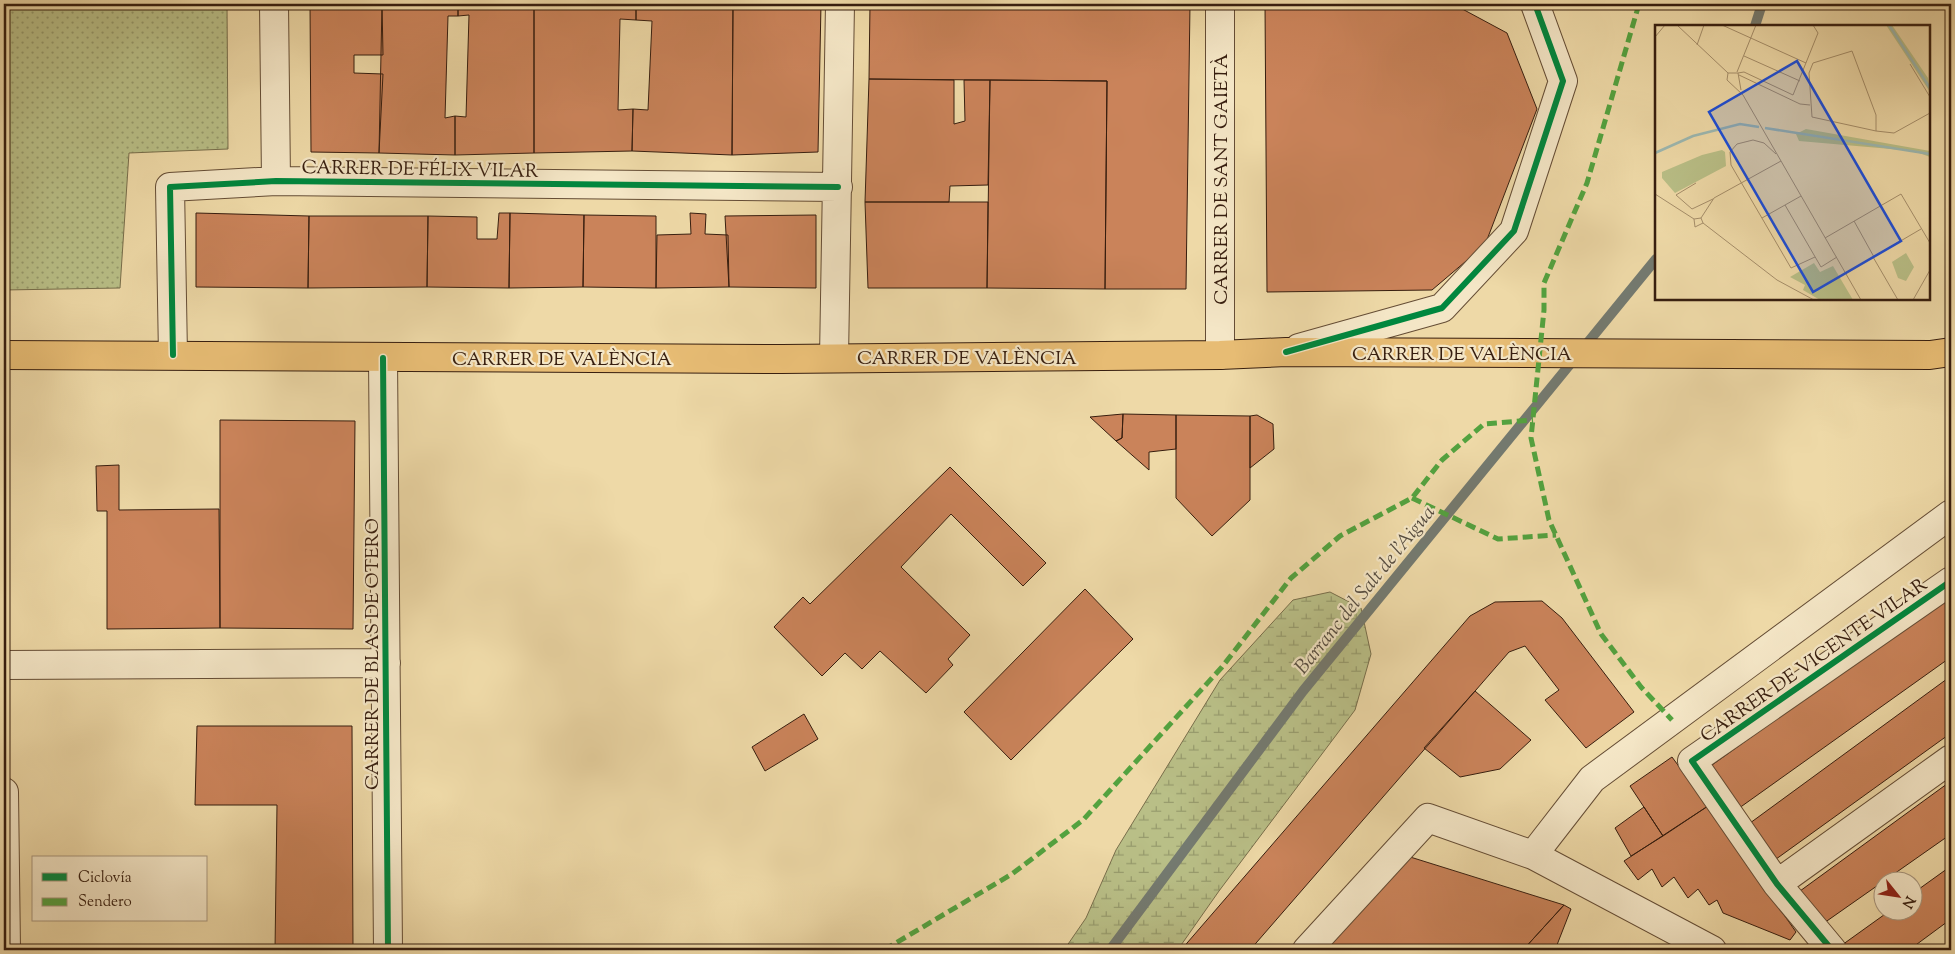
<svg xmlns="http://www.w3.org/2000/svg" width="1955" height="954" font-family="'Sorts Mill Goudy',serif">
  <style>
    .grass { fill: url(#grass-dots); stroke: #786e4b }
    .wetland { fill: url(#wetland-marsh); stroke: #786e4b }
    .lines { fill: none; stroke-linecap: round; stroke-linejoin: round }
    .stream { stroke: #747a70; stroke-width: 10 }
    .building { fill: #ca835a; stroke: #371e0f }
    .minor-casing { stroke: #654d35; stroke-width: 30 }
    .major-casing { stroke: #371e0f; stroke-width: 30 }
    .minor { stroke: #f4e6c6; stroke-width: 28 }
    .major { stroke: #e7bc74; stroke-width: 28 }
    .quiet { stroke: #53a23f; stroke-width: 5; stroke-dasharray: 10 5; stroke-linecap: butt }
    .cycleway-casing { stroke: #f4e6c6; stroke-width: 9 }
    .cycleway { stroke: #00873e; stroke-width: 6 }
    .labels { text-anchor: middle; stroke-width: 4.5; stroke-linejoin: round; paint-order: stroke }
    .street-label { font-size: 19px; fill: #371e0f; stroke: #f4e6c6 }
    .water-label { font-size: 20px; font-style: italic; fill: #554c40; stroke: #f4e6c6 }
    .inset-river { fill: none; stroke: #9cb8b1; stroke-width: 2.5 }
    .inset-road { fill: none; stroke: #a58e6a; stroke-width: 1 }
    .view { fill: #1d4ed8; fill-opacity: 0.15; stroke: #1d4ed8; stroke-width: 2.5 }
    .inset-edge { fill: none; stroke: #371e0f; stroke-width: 2.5 }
  </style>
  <defs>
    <pattern id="grass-dots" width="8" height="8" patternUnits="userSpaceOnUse" patternTransform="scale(1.25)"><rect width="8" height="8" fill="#b9bf87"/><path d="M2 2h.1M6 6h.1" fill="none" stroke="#979b6d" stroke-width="1.8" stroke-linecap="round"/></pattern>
    <pattern id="wetland-marsh" width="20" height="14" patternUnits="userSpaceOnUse" patternTransform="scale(1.25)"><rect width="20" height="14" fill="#b9bf87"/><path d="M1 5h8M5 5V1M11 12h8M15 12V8" fill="none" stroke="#979b6d"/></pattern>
  </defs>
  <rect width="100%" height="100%" fill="#eed9a7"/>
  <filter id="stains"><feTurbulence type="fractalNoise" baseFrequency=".004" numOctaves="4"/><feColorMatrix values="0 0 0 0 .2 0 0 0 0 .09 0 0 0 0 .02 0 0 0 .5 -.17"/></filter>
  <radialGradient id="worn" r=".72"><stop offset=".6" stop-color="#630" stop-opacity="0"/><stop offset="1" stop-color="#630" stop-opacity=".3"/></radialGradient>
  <path class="grass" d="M 4,4 L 227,4 L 228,149 L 129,153 L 120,288 L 4,290 Z"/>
  <path class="wetland" d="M 1330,592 L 1361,608 L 1371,654 L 1355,710 L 1219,891 L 1179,948 L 1178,950 L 1064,950 L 1086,918 L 1116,850 L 1220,680 L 1293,600 Z"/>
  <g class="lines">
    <path class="stream" d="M 1755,26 L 1762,4
      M 1110,950 L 1303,691 L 1656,259"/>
  </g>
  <path class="building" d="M 310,4 L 382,4 L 383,55 L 354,55 L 354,73 L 383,74 L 379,153 L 311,152 Z
    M 382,4 L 458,4 L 458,16 L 448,16 L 445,118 L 455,116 L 455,155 L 379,153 Z
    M 458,4 L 534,4 L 534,153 L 455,155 L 455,116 L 466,117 L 469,15 L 458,16 Z
    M 534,4 L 636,4 L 636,20 L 620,19 L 618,110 L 633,109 L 632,151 L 534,153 Z
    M 636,4 L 733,4 L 732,155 L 632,151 L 633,109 L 648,110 L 652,21 L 636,20 Z
    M 733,4 L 821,4 L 818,152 L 732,155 Z
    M 870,4 L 1190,4 L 1186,289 L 1105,289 L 1107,81 L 869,79 Z
    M 1265,4 L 1453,4 L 1507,33 L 1537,109 L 1485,245 L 1432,290 L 1267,292 Z
    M 869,79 L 954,80 L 954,124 L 965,121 L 964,80 L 990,80 L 988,185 L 950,186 L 949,202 L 865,202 Z
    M 990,80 L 1107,81 L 1105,289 L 987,288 Z
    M 865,202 L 988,202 L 987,288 L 868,288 Z
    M 196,213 L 309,216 L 308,288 L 196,287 Z
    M 499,213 L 510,213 L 509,288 L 427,287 L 428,216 L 477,217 L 477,239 L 497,239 Z
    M 510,213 L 584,215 L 583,287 L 509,288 Z
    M 690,213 L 706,214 L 705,234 L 728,235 L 729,287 L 656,288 L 657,235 L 691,234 Z
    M 584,215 L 656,216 L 656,288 L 583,287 Z
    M 816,215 L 816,288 L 729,287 L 725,216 Z
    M 309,216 L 428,216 L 427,287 L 308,288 Z
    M 1123,414 L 1176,415 L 1176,449 L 1149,452 L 1149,470 L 1116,441 L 1122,438 Z
    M 1123,414 L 1122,438 L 1116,441 L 1090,417 Z
    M 1176,415 L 1250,416 L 1250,500 L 1212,536 L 1176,498 Z
    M 1257,415 L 1273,424 L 1274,449 L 1250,468 L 1250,416 Z
    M 220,420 L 355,421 L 353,629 L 220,628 Z
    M 119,465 L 119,510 L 219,509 L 220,628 L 107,629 L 107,511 L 97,511 L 96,466 Z
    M 950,467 L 1046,563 L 1023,586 L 951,514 L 901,567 L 970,635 L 948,659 L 953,665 L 926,693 L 880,651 L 862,669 L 845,653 L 822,676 L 774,627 L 803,597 L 810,604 Z
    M 1085,589 L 1133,639 L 1011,760 L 964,712 Z
    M 1951,594 L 1951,657 L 1735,811 L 1705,770 Z
    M 1542,601 L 1562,618 L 1634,712 L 1586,748 L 1545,700 L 1559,690 L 1525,646 L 1509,652 L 1250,950 L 1181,950 L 1470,616 L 1495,602 Z
    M 1951,676 L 1951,733 L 1772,862 L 1746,826 Z
    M 1475,691 L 1531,740 L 1500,769 L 1460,777 L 1424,748 Z
    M 804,714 L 818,739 L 765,771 L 752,747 Z
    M 197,726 L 352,726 L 353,950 L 275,950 L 277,805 L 195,805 Z
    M 1672,757 L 1708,806 L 1663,836 L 1630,786 Z
    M 1951,781 L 1951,834 L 1824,923 L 1800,891 Z
    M 1708,806 L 1796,932 L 1790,940 L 1723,913 L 1717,900 L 1709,905 L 1698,889 L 1688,898 L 1674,877 L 1662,887 L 1652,869 L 1638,880 L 1624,861 Z
    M 1644,807 L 1663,836 L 1631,856 L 1615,828 Z
    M 1407,856 L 1564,905 L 1523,950 L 1324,950 Z
    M 1951,866 L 1951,919 L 1909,950 L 1846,950 L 1842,945 L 1888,912 L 1912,912 L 1912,894 Z
    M 1564,905 L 1571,909 L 1555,950 L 1523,950 Z"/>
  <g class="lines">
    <g class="minor-casing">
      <path id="minor" d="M 274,4 L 276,181
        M 1220,4 L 1220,355
        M 1299,348 L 1442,308 L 1514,231 L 1563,81 L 1535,4
        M 173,355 L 170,187 L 276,181 L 838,187
        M 383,358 L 388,950
        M 834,358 L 840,4
        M 4,665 L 386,663
        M 4,792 L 6,950
        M 1533,855 L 1592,779 L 1951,514
        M 1777,884 L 1951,759
        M 1307,950 L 1428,818 L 1533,855 L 1712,950
        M 1832,950 L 1777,884 L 1692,761 L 1951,581"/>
    </g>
    <g class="major-casing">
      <path id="major" d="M 4,355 L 782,359 L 1220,355 L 1286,352 L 1930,355 L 1951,352"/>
    </g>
    <use href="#minor" class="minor"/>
    <use href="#major" class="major"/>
    <path class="quiet" d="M 1639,4 L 1587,183 L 1544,283 L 1544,310 L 1531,438 L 1549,520 L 1601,634 L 1641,687 L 1672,720
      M 1412,498 L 1498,539 L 1556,535
      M 884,950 L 1012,874 L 1083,820 L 1222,667 L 1291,578 L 1340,536 L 1412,498 L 1442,460 L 1484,424 L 1533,420"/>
    <g class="cycleway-casing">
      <path id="cycleway" d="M 1286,352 L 1442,308 L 1514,231 L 1563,81 L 1535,4
        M 173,355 L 170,187 L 276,181 L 838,187
        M 383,358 L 388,950
        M 1832,950 L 1777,884 L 1692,761 L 1951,581"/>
    </g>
    <use href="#cycleway" class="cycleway"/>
  </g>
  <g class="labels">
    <g class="street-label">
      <text transform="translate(420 168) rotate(1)" y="7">CARRER DE FÉLIX VILAR</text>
      <text transform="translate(1220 179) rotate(-90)" y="7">CARRER DE SANT GAIETÀ</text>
      <text x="1462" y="360">CARRER DE VALÈNCIA</text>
      <text x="967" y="364">CARRER DE VALÈNCIA</text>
      <text x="562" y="365">CARRER DE VALÈNCIA</text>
      <text transform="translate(371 654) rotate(-90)" y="7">CARRER DE BLAS DE OTERO</text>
      <text transform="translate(1813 659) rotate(-35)" y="7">CARRER DE VICENTE VILAR</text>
    </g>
    <g class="water-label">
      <text transform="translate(1364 589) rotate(-51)" y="7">Barranc del Salt de l'Aigua</text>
    </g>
  </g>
  <g transform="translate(1655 25)">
    <rect width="275" height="275" fill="#eed9a7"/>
    <path d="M 67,125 L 70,127 L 71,141 L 20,168 L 7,153 L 7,147 L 47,130 ZM 251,228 L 259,242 L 251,256 L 243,253 L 237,237 ZM 159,238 L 165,247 L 178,241 L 198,275 L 165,275 L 148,265 L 150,260 L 135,252 Z" fill="#b9bf87"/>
    <path d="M 231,0 L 237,0 L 273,53 L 275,67 ZM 151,104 L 275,126 L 275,132 L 259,126 L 144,116 L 141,109 Z" fill="#b9bf87"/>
    <path class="inset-river" d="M 234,0 L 275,63M 110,103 L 275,129M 0,128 L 38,111 L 85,99 L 104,102"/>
    <path class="inset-road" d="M 22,0 L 73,48M 67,0 L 151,38M 0,12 L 10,0M 42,20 L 49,0M 89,31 L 145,56M 255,39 L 275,72M 82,47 L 101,0M 73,48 L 72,55 L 88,70 L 206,275M 73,48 L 83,48 L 86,65M 83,48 L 89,47 L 138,70 L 163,8 L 158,0M 84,50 L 145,79 L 155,80M 221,106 L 221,90 L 197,26 L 158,38 L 154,48 L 157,92 L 221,106 L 239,108 L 275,88M 121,129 L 109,118 L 98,115 L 82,119 L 75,127 L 76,140 L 136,243 L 160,232M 41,158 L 21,170 L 37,184 L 58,174M 0,169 L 39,194M 130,180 L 166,242 L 182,232M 46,193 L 59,173 L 126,136M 107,193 L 146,171M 39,194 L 46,193 L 48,198 L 122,255 L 159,275M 39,194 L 40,202 L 48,198M 199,196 L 219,232M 170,213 L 246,169 L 275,218M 218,232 L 243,275M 191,248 L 266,204M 258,275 L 275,245"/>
    <path class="view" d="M 142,36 L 246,216 L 158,267 L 54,87 Z"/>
    <rect width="275" height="275" class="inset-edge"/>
  </g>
  <rect width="1955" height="954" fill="none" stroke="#eed9a7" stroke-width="20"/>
  <rect x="5" y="5" width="1945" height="944" fill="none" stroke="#371e0f" stroke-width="2.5"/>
  <rect x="10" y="10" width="1935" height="934" fill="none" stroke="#371e0f"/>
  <rect x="32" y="856" width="175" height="65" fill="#f4e6c6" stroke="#a8967d"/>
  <rect x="42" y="873" width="25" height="8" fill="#00873e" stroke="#a8967d"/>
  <text x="78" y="882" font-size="15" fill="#371e0f">Ciclovía</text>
  <rect x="42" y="898" width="25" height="8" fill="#53a23f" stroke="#a8967d"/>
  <text x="78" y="906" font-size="15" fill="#371e0f">Sendero</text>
  <g transform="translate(1898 896) rotate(120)"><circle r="24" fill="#f4e6c6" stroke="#a8967d"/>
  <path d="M0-4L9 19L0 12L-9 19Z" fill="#8f2418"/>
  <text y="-8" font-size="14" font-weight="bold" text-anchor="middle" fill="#371e0f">N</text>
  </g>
  <rect width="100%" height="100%" filter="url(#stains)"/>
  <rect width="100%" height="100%" fill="url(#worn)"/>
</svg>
